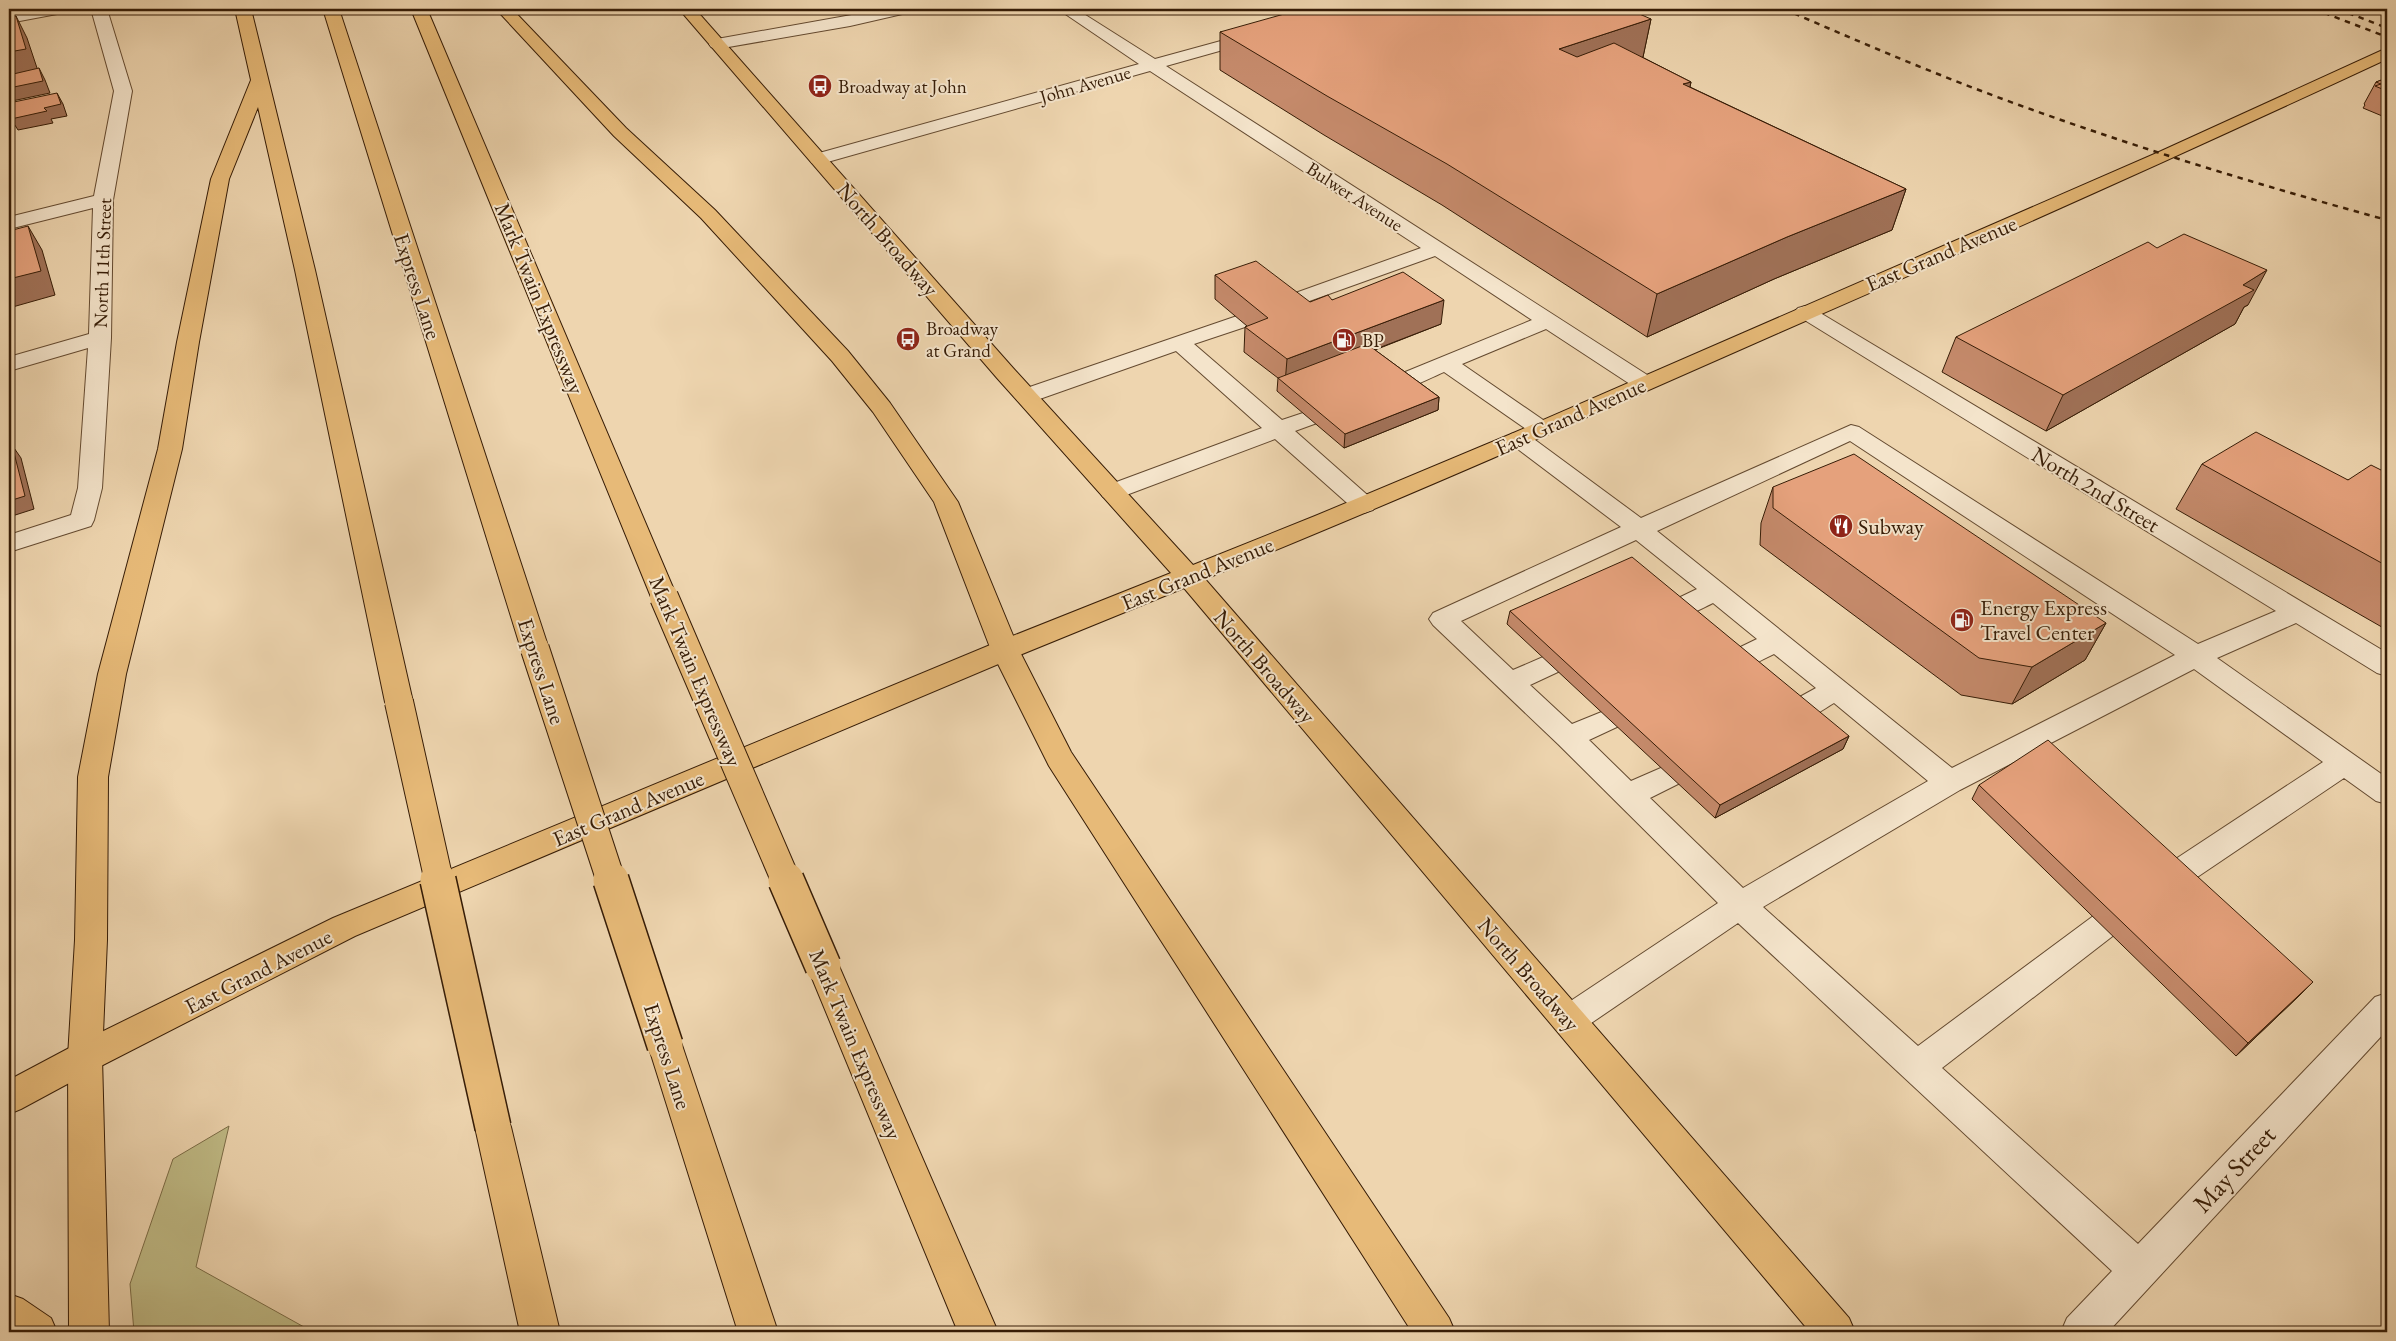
<svg xmlns="http://www.w3.org/2000/svg" width="2396" height="1341" font-family="'EB Garamond',serif">
  <style>
    .green { fill: #c0bb86; stroke: #7b6c46 }
    .lines { fill: none; stroke-linecap: round; stroke-linejoin: round }
    .minor-casing { stroke: #644a30; stroke-width: 2 }
    .major-casing { stroke: #361c06; stroke-width: 2 }
    .highway-casing { stroke: #361c06; stroke-width: 2 }
    .minor { fill: #f4e4cb; fill-rule: evenodd }
    .major { fill: #e7ba78; fill-rule: evenodd }
    .highway { fill: #e7ba78; fill-rule: evenodd }
    .rail { stroke: #361c06; stroke-width: 2.5; stroke-dasharray: 5.5 5.5; stroke-linecap: butt }
    .highway-bridge-far1-casing { stroke: #361c06; stroke-width: 30; stroke-linecap: butt }
    .highway-bridge-casing { stroke: #361c06; stroke-width: 38; stroke-linecap: butt }
    .highway-bridge-far1 { stroke: #e7ba78; stroke-width: 28 }
    .highway-bridge { stroke: #e7ba78; stroke-width: 35 }
    .wall { fill: #c58a6b; stroke: #361c06 }
    .shaded-wall { fill: #a07157; stroke: #361c06 }
    .building { fill: #e5a17c; stroke: #361c06 }
    .labels { text-anchor: middle; stroke-width: 4; stroke-linejoin: round; paint-order: stroke }
    .far-street-label { font-size: 19px; fill: #361c06; stroke: #f4e4cb }
    .far-poi-label { font-size: 19px; fill: #361c06; stroke: #f4e4cb; text-anchor: start }
    .street-label { font-size: 22px; fill: #361c06; stroke: #f4e4cb }
    .poi-label { font-size: 22px; fill: #361c06; stroke: #f4e4cb; text-anchor: start }
    .near-street-label { font-size: 26px; fill: #361c06; stroke: #f4e4cb }
  </style>
  <rect width="100%" height="100%" fill="#eed5af"/>
  <filter id="stains"><feTurbulence type="fractalNoise" baseFrequency=".004" numOctaves="4"/><feColorMatrix values="0 0 0 0 .2 0 0 0 0 .09 0 0 0 0 .02 0 0 0 .5 -.17"/></filter>
  <radialGradient id="worn" r=".72"><stop offset=".6" stop-color="#630" stop-opacity="0"/><stop offset="1" stop-color="#630" stop-opacity=".3"/></radialGradient>
  <path class="green" d="M 229,1126 L 196,1267 L 313,1332 L 134,1332 L 130,1284 L 173,1159 Z"/>
  <g class="lines">
    <g class="minor-casing">
      <path id="minor" d="M 33,9 L 65,9 L 57,14 L 9,23 L 9,13 Z
        M 91,9 L 107,9 L 132,91 L 113,200 L 111,338 L 102,488 L 94,520 L 91,526 L 9,552 L 9,535 L 71,515 L 78,488 L 88,348 L 9,371 L 9,357 L 89,334 L 93,208 L 9,229 L 9,217 L 94,196 L 114,91 Z
        M 885,9 L 913,9 L 911,12 L 850,26 L 717,49 L 711,47 L 709,44 L 711,41 L 717,39 Z
        M 1058,9 L 1076,9 L 1155,59 L 1250,33 L 1262,33 L 1264,36 L 1262,39 L 1166,66 L 1652,378 L 1655,383 L 1652,388 L 1644,390 L 1636,388 L 1546,329 L 1462,364 L 1549,424 L 1553,429 L 1549,434 L 1541,436 L 1533,434 L 1444,372 C 1429,378 1410,391 1393,387 L 1390,382 L 1393,377 L 1532,320 L 1435,256 L 1287,309 L 1280,311 L 1273,309 L 1270,305 L 1273,301 L 1421,248 L 1150,71 L 824,163 L 812,163 L 809,159 L 812,155 L 1139,64 Z
        M 1805,306 L 1812,308 L 2387,653 L 2387,676 L 2377,673 L 2296,623 L 2217,658 L 2387,778 L 2387,804 L 2376,801 L 2344,778 L 2184,886 L 2173,890 L 2162,886 L 2157,877 L 2162,868 L 2323,762 L 2194,669 L 1960,790 L 1763,907 L 1918,1046 L 2092,917 L 2103,913 L 2114,917 L 2119,926 L 2114,935 L 1942,1068 L 2138,1244 L 2375,997 L 2387,993 L 2387,1030 L 2108,1332 L 2061,1332 L 2067,1318 L 2112,1271 L 1738,923 L 1581,1030 L 1569,1035 L 1557,1030 L 1552,1020 L 1557,1010 L 1718,903 L 1558,744 L 1433,625 L 1429,619 L 1433,613 L 1621,527 L 1511,444 L 1507,439 L 1511,434 L 1519,432 L 1527,434 L 1641,518 L 1851,425 L 1859,427 L 2198,644 L 2276,611 L 1798,316 L 1794,312 L 1798,308 ZM 1850,441 L 2175,655 L 1952,768 L 1657,531 ZM 1636,540 L 1697,589 L 1666,604 L 1662,610 L 1666,616 C 1682,621 1698,610 1713,603 L 1757,639 L 1724,655 L 1720,662 L 1724,669 C 1742,674 1758,661 1774,654 L 1816,688 L 1787,704 L 1783,711 L 1787,718 C 1805,724 1819,712 1834,703 L 1928,781 L 1743,888 L 1650,798 L 1680,783 L 1685,775 L 1680,767 L 1670,764 L 1631,781 L 1589,740 L 1619,726 L 1623,719 L 1619,712 L 1609,709 L 1572,724 L 1530,685 L 1560,671 L 1564,664 L 1560,657 L 1550,654 L 1513,670 L 1461,621 Z
        M 1240,315 L 1248,316 L 1251,321 L 1248,326 L 1194,344 L 1282,420 L 1309,411 L 1317,413 L 1320,418 L 1317,423 L 1295,431 L 1373,500 L 1376,505 L 1373,510 L 1364,513 L 1355,510 L 1275,439 L 1121,497 L 1112,500 L 1103,497 L 1100,492 L 1103,487 L 1262,428 L 1176,351 L 1034,401 L 1026,403 L 1018,401 L 1015,396 L 1018,391 Z"/>
    </g>
    <g class="major-casing">
      <path id="major" d="M 679,9 L 695,9 L 1013,368 L 1193,565 L 1315,516 L 1511,434 L 2159,152 L 2387,48 L 2387,59 C 2185,153 1982,244 1778,333 C 1588,417 1398,501 1205,579 L 1849,1318 L 1855,1332 L 1810,1332 L 1184,588 L 1015,657 L 355,936 L 97,1068 L 21,1109 L 9,1114 L 9,1080 L 73,1046 L 333,918 L 995,643 L 1171,573 L 997,378 Z"/>
    </g>
    <g class="highway-casing">
      <path id="highway" d="M 235,9 L 251,9 L 315,270 L 413,702 L 409,709 L 399,712 L 389,709 L 385,702 L 295,270 L 258,107 L 229,179 L 199,342 L 182,449 L 126,674 L 108,777 L 107,940 L 102,1057 L 109,1332 L 69,1332 L 68,1057 L 75,940 L 78,777 L 98,674 L 158,449 L 177,342 L 211,179 L 251,80 Z
        M 323,9 L 339,9 L 549,649 L 545,656 L 535,658 L 525,656 L 521,649 Z
        M 411,9 L 427,9 L 677,597 L 673,603 L 664,606 L 655,603 L 651,597 Z
        M 496,9 L 512,9 L 626,128 L 715,210 L 848,351 L 890,403 L 958,502 L 1019,650 L 1071,752 L 1449,1318 L 1455,1332 L 1412,1332 L 1049,766 L 991,650 L 934,502 L 873,412 L 832,361 L 701,218 L 614,136 Z
        M 823,952 L 835,956 L 839,966 L 998,1332 L 958,1332 L 807,966 L 811,956 Z
        M 665,1030 L 677,1034 L 682,1045 L 778,1332 L 738,1332 L 648,1045 L 653,1034 Z
        M 493,1111 L 506,1115 L 511,1127 L 560,1332 L 520,1332 L 475,1127 L 480,1115 Z
        M 9,1294 L 23,1299 L 51,1318 L 57,1332 L 9,1332 Z"/>
    </g>
    <use href="#minor" class="minor"/>
    <use href="#major" class="major"/>
    <use href="#highway" class="highway"/>
    <path class="rail" d="M 1784,9 C 1862,43 1939,76 2019,105 C 2140,149 2263,186 2387,220
      M 2314,9 L 2387,37
      M 2338,9 L 2387,28"/>
    <g class="highway-bridge-far1-casing">
      <path id="highway-bridge-far1" d="M 664,597 L 786,881
        M 535,649 L 611,881
        M 399,702 L 439,881"/>
    </g>
    <g class="highway-bridge-casing">
      <path id="highway-bridge" d="M 438,880 L 493,1127
        M 611,880 L 665,1045
        M 786,880 L 823,966"/>
    </g>
    <use href="#highway-bridge-far1" class="highway-bridge-far1"/>
    <use href="#highway-bridge" class="highway-bridge"/>
  </g>
  <path class="wall" d="M 1651,19 L 1643,57 L 1642,57 L 1691,82 L 1690,87 L 1906,189 L 1892,230 L 1774,279 L 1647,337 L 1442,205 L 1324,135 L 1220,70 L 1220,32 Z
    M 2387,78 L 2387,118 L 2363,108 L 2365,105 L 2364,104 L 2376,82 Z
    M 1215,275 L 1310,302 L 1332,300 L 1441,324 L 1375,350 L 1439,397 L 1438,410 L 1344,448 L 1277,391 L 1278,378 L 1244,352 L 1245,327 L 1247,326 L 1215,299 Z
    M 2248,305 L 2244,307 L 2235,324 L 2046,431 L 1942,372 L 1956,337 Z
    M 2202,464 L 2348,480 L 2387,473 L 2387,630 L 2176,509 Z
    M 1773,487 L 2106,623 L 2085,660 L 2012,704 L 1961,695 L 1760,545 L 1761,523 Z
    M 1510,611 L 1849,736 L 1843,749 L 1715,818 L 1507,624 Z
    M 1979,785 L 2313,982 L 2301,994 L 2236,1056 L 1972,799 Z"/>
  <path class="shaded-wall" d="M 16,16 L 27,38 L 38,71 L 9,76 L 9,52 Z
    M 1651,19 L 1643,57 L 1552,87 L 1559,49 Z
    M 39,68 L 45,80 L 50,93 L 12,101 L 9,96 L 9,88 Z
    M 1691,82 L 1682,121 L 1683,84 Z
    M 57,93 L 63,104 L 67,116 L 51,119 L 53,123 L 18,130 L 11,119 L 44,108 Z
    M 9,158 L 14,173 L 9,174 Z
    M 1906,189 L 1892,230 L 1774,279 L 1647,337 L 1657,294 L 1787,237 Z
    M 28,226 L 42,250 L 55,295 L 9,308 L 9,279 Z
    M 2267,270 L 2248,305 L 2244,307 L 2235,324 L 2046,431 L 2063,395 Z
    M 1444,300 L 1441,324 L 1285,384 L 1287,359 Z
    M 1439,397 L 1438,410 L 1344,448 L 1345,434 Z
    M 12,445 L 21,458 L 34,509 L 9,517 L 9,501 Z
    M 2106,623 L 2085,660 L 2012,704 L 2032,667 Z
    M 1849,736 L 1843,749 L 1715,818 L 1720,805 Z
    M 2313,982 L 2301,994 L 2236,1056 L 2248,1043 Z"/>
  <path class="building" d="M 1302,9 L 1628,9 L 1651,19 L 1559,49 L 1577,57 L 1614,43 L 1691,82 L 1683,84 L 1906,189 L 1787,237 L 1657,294 L 1447,164 L 1327,96 L 1220,32 Z
    M 16,16 L 26,49 L 9,52 L 9,18 Z
    M 39,68 L 43,81 L 9,88 L 9,75 Z
    M 2387,78 L 2387,91 L 2375,86 L 2381,84 L 2376,82 Z
    M 57,93 L 61,104 L 44,108 L 47,111 L 11,119 L 9,108 L 9,103 Z
    M 28,226 L 41,271 L 9,279 L 9,231 Z
    M 2184,234 L 2267,270 L 2243,285 L 2254,290 L 2063,395 L 1956,337 L 2148,242 L 2157,248 Z
    M 1256,261 L 1310,302 L 1328,295 L 1332,300 L 1403,272 L 1444,300 L 1287,359 L 1245,327 L 1268,318 L 1215,275 Z
    M 1367,344 L 1439,397 L 1345,434 L 1278,378 Z
    M 2256,432 L 2348,480 L 2371,465 L 2387,473 L 2387,566 L 2202,464 Z
    M 12,445 L 25,496 L 9,501 L 9,446 Z
    M 1854,454 L 2106,623 L 2032,667 L 1979,658 L 1773,508 L 1773,487 Z
    M 1632,557 L 1849,736 L 1720,805 L 1510,611 Z
    M 2048,740 L 2313,982 L 2248,1043 L 1979,785 Z"/>
  <defs>
    <g id="bus-disc" transform="scale(1.25)"><circle r="9.5" fill="#8f2418" stroke="#f4e4cb"/><path d="M-5-6H5V4H4V6H2V4H-2V6H-4V4H-5ZM-3.5-4V0h7V-4ZM-3.5 1.2v1.5H-2V1.2ZM2 1.2v1.5H3.5V1.2Z" fill="#fff"/></g>
    <g id="fuel-disc" transform="scale(1.25)"><circle r="9.5" fill="#8f2418" stroke="#f4e4cb"/><path d="M-5.5-6h7V0h2V4h1.3V-2.5L3-4.5l.8-.8L6-3V5H2.5V1h-1V6h-7ZM-4.2-4.7v3.2H.2V-4.7Z" fill="#fff"/></g>
    <g id="restaurant-disc" transform="scale(1.25)"><circle r="9.5" fill="#8f2418" stroke="#f4e4cb"/><path d="M-5-6h1v4h1v-4h1v4h1v-4h1v5L-1.5 .5V6h-2V.5L-5-1ZM5-6V6H3V1.5H1.5Q1.5-4 5-6Z" fill="#fff"/></g>
  </defs>
  <g fill-rule="evenodd">
    <use href="#bus-disc" x="820" y="86"/>
    <use href="#bus-disc" x="908" y="339"/>
    <use href="#fuel-disc" x="1344" y="340"/>
    <use href="#restaurant-disc" x="1841" y="526"/>
    <use href="#fuel-disc" x="1962" y="620"/>
  </g>
  <g class="labels">
    <g class="far-street-label">
      <text transform="translate(1085 84) rotate(-16)" y="7">John Avenue</text>
      <text transform="translate(1355 196) rotate(33)" y="7">Bulwer Avenue</text>
      <text transform="translate(102 263) rotate(-88)" y="7">North 11th Street</text>
    </g>
    <g class="far-poi-label">
      <text x="838" y="93">Broadway at John</text>
      <text x="926" y="335">Broadway<tspan x="926" dy="22">at Grand</tspan></text>
      <text x="1362" y="347">BP</text>
    </g>
    <g class="street-label">
      <text transform="translate(888 239) rotate(49)" y="8">North Broadway</text>
      <text transform="translate(1941 253) rotate(-23)" y="8">East Grand Avenue</text>
      <text transform="translate(418 286) rotate(72)" y="8">Express Lane</text>
      <text transform="translate(540 298) rotate(68)" y="8">Mark Twain Expressway</text>
      <text transform="translate(1570 416) rotate(-24)" y="8">East Grand Avenue</text>
      <text transform="translate(2096 489) rotate(31)" y="8">North 2nd Street</text>
      <text transform="translate(1197 573) rotate(-22)" y="8">East Grand Avenue</text>
      <text transform="translate(1265 666) rotate(49)" y="8">North Broadway</text>
      <text transform="translate(542 671) rotate(72)" y="8">Express Lane</text>
      <text transform="translate(696 671) rotate(67)" y="8">Mark Twain Expressway</text>
      <text transform="translate(628 808) rotate(-23)" y="8">East Grand Avenue</text>
      <text transform="translate(258 971) rotate(-27)" y="8">East Grand Avenue</text>
      <text transform="translate(1529 974) rotate(49)" y="8">North Broadway</text>
      <text transform="translate(856 1044) rotate(67)" y="8">Mark Twain Expressway</text>
      <text transform="translate(668 1056) rotate(72)" y="8">Express Lane</text>
    </g>
    <g class="poi-label">
      <text x="1858" y="534">Subway</text>
      <text x="1980" y="615">Energy Express<tspan x="1980" dy="25">Travel Center</tspan></text>
    </g>
    <g class="near-street-label">
      <text transform="translate(2234 1169) rotate(-47)" y="9">May Street</text>
    </g>
  </g>
  <rect width="2396" height="1341" fill="none" stroke="#eed5af" stroke-width="30"/>
  <rect x="10" y="10" width="2376" height="1321" fill="none" stroke="#361c06" stroke-width="2.5"/>
  <rect x="15" y="15" width="2366" height="1311" fill="none" stroke="#361c06"/>
  <rect width="100%" height="100%" filter="url(#stains)"/>
  <rect width="100%" height="100%" fill="url(#worn)"/>
</svg>
